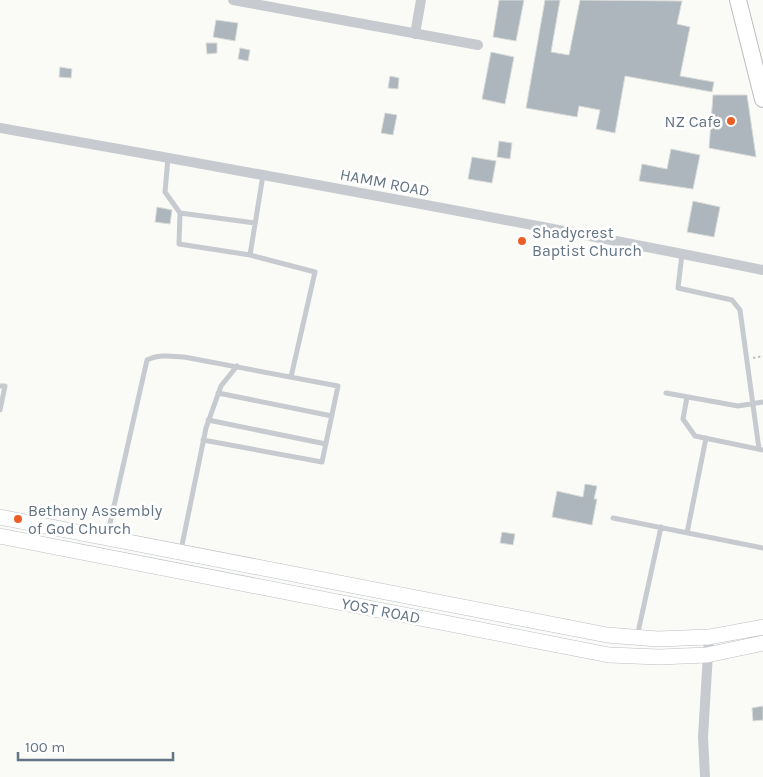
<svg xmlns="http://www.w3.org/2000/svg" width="763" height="777" font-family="Karla,sans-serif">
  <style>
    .building { fill: #adb6bc; stroke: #dbdcd9 }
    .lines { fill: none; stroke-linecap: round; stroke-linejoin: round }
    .secondary-casing { stroke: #bbc0c5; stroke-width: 16 }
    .primary-casing { stroke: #babec2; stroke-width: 18 }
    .path { stroke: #c0c3c5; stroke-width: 2; stroke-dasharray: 2.5 2.5; stroke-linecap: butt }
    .service { stroke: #c7cbcf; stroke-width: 5 }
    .minor { stroke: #c7cbcf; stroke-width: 10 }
    .secondary { stroke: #fff; stroke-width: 15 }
    .primary { stroke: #fff; stroke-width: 16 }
    .poi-dot { fill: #eb5e26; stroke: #fff; stroke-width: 2 }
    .labels { text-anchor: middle; stroke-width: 5; stroke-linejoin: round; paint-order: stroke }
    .poi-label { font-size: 16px; fill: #637484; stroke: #fff; text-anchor: start }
    .street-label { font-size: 16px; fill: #637484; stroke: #fff }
  </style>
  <rect width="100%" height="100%" fill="#fafaf7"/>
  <path class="building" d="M 499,0 L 524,0 L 516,41 L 493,37 Z
    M 545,0 L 560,0 L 551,52 L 569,55 L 580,0 L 682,1 L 677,24 L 690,27 L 680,76 L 714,82 L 712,92 L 625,76 L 615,133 L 596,129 L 600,110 L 579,106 L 577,117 L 526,108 Z
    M 216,20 L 238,23 L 235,41 L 213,37 Z
    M 206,43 L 217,43 L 217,53 L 207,54 Z
    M 240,48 L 250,50 L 248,61 L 238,59 Z
    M 491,52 L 514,57 L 505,104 L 482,99 Z
    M 60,67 L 72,69 L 71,78 L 59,77 Z
    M 390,76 L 399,78 L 398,89 L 388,88 Z
    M 713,95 L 747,95 L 756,157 L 709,148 Z
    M 385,113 L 397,115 L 393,135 L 381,133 Z
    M 499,141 L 512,143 L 510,159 L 497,157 Z
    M 671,149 L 700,155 L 693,189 L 639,181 L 642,164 L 667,169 Z
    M 472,157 L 496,161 L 492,183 L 468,179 Z
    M 693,201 L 720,207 L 714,237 L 687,232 Z
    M 157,207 L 172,210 L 170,224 L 155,222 Z
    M 585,484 L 597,486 L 594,499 L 597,499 L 592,525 L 552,517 L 557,491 L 583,497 Z
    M 502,532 L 515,534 L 513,545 L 500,543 Z
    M 763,706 L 763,720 L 753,721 L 752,708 Z"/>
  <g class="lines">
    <g class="secondary-casing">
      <path id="secondary" d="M 0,517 L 607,635 L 658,639 L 709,637 L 763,627
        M 0,536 L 609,655 L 659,657 L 707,655 L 763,643"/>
    </g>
    <g class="primary-casing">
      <path id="primary" d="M 738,0 L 763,99"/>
    </g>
    <path class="path" d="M 753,358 L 763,356"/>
    <path class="service" d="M 168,158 L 165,192 L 180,213
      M 263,175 L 250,255 L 315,272 L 291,377
      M 682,254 L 678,288 L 732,300 L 740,310 L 759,449
      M 250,255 L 179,244 L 180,213 L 255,223
      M 0,386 L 5,386 L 0,410
      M 218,393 L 332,416
      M 666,393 L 738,406 L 763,402
      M 687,397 L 683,419 L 695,436 L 763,450
      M 208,420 L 326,444
      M 613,518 L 763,548
      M 687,533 L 706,438
      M 107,537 L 147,360 C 158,354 171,356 184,357 L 338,386 L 322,462 L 203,440
      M 181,550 L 206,428 L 221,386 L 237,366
      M 637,637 L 661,527"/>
    <path class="minor" d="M 233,0 L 478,45
      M 415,34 L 421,0
      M 0,128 C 255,173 509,219 763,270
      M 705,777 L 703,737 L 709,637"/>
    <use href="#secondary" class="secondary"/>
    <use href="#primary" class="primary"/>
  </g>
  <g class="poi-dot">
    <circle cx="731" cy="121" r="5"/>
    <circle cx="522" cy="241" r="5"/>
    <circle cx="18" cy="519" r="5"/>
  </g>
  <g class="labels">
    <g class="poi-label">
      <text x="721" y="127" text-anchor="end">NZ Cafe</text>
      <text x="532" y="238">Shadycrest<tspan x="532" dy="18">Baptist Church</tspan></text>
      <text x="28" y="516">Bethany Assembly<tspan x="28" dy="18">of God Church</tspan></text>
    </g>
    <g class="street-label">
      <text transform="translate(385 182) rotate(11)" y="6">HAMM ROAD</text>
      <text transform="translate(381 610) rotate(11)" y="6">YOST ROAD</text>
    </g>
  </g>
  <path d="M18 752v8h155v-8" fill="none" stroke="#637484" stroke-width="2.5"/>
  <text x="25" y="752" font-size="15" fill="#637484" stroke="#ffffff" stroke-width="4" paint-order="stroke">100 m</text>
</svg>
